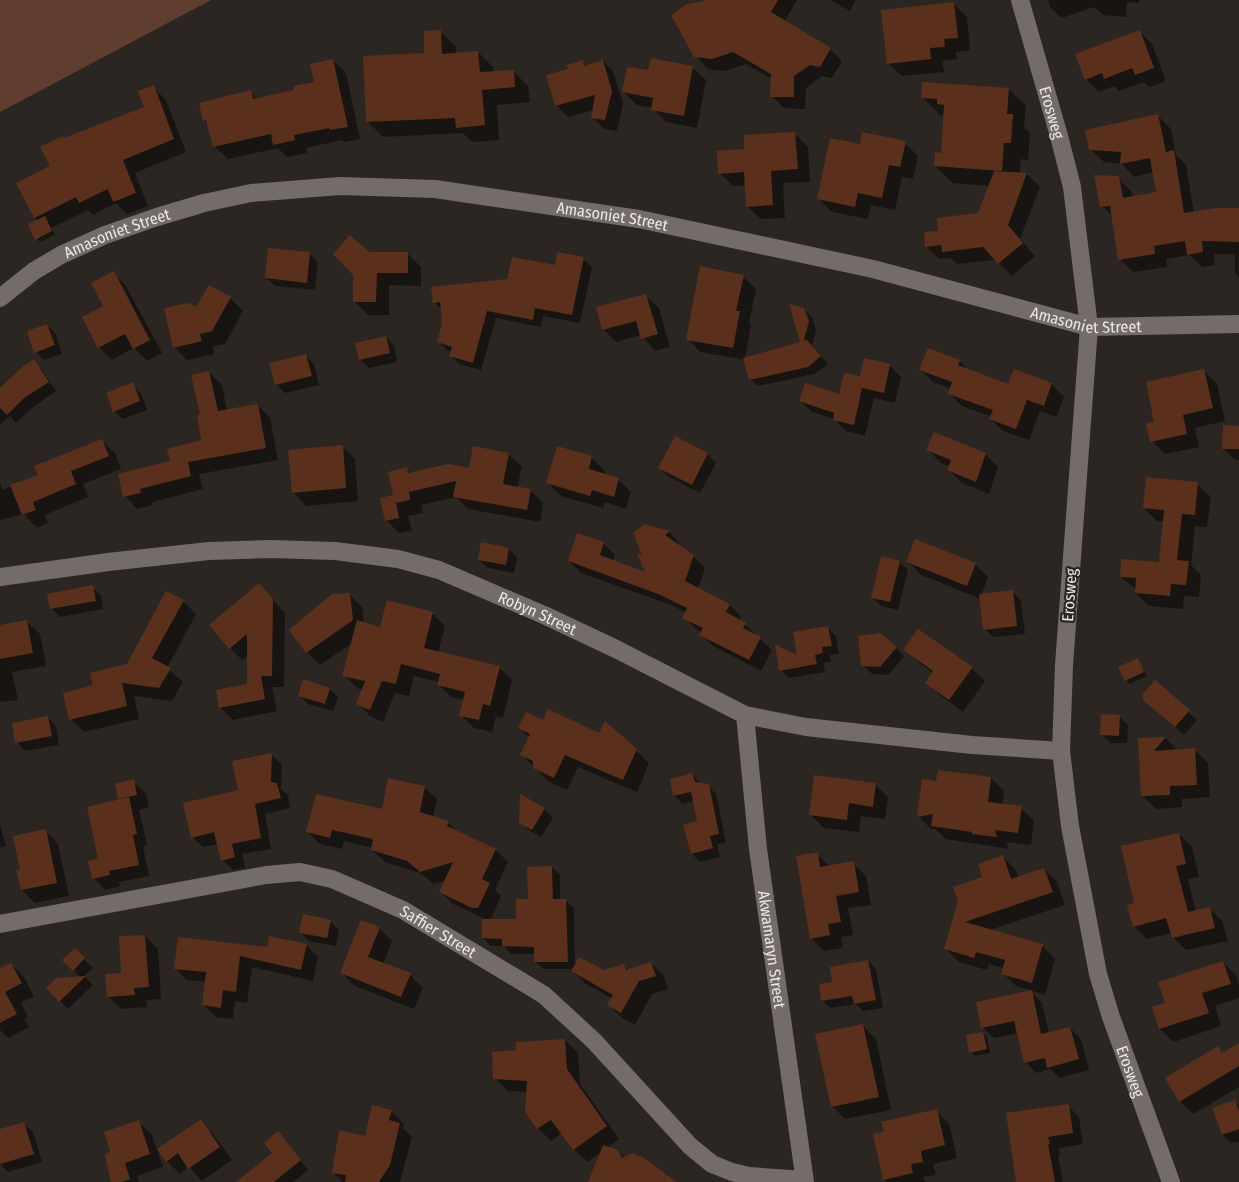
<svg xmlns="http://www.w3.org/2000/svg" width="1239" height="1182" font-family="'Fira Sans Condensed',sans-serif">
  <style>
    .green { fill: #5f3e30 }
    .shadow { fill: #0007 }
    .building { fill: #5a301c }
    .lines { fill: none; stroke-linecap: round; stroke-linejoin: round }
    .street { stroke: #736c69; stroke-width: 18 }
    .secondary { stroke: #736c69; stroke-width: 18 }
    .labels { text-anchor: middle; stroke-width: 4.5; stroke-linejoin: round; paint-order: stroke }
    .street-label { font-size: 16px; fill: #ece8e6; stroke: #2c2623 }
  </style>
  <rect width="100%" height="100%" fill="#2c2623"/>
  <path class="green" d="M 0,0 L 211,0 L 0,112 Z"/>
  <path class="shadow" d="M 715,0 L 797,0 L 784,22 L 830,49 L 842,61 L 832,78 L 822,76 L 806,88 L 805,109 L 784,108 L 772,96 L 772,79 L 746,64 L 725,71 L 708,69 L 696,56 Z
    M 831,0 L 856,0 L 850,11 Z
    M 1048,0 L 1139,0 L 1139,3 L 1127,2 L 1126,17 L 1103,15 L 1094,7 L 1062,18 L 1050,7 Z
    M 954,4 L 967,17 L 970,50 L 956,52 L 957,59 L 942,61 L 944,72 L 902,76 L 888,63 Z
    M 1139,31 L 1152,44 L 1166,81 L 1150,87 L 1144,82 L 1119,91 L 1114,86 L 1099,92 L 1086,79 Z
    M 441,32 L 456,47 L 456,54 L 478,52 L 493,67 L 493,73 L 513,71 L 528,86 L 530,102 L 497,105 L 499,140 L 472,142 L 463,133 L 383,137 L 368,122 L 426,55 Z
    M 333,60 L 346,73 L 360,139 L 344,142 L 342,140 L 306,148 L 307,153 L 287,157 L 278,148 L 228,159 L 214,146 L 209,124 L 204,120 L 250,92 L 258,99 L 296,91 L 316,83 Z
    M 603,61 L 613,71 L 623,103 L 617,131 L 604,129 L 593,117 L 594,110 L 568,117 L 556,105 L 570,70 L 582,62 L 587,67 Z
    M 692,67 L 706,80 L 697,128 L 666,122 L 653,108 L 637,105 L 624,92 L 649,72 Z
    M 153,87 L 166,100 L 186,152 L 135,173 L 148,206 L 127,214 L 116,203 L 93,215 L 88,210 L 51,228 L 55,235 L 40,242 L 37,239 L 38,221 L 35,217 L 52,167 L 65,139 L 146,108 Z
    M 1009,89 L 1026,106 L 1024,128 L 1030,133 L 1028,160 L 1021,159 L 1020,174 L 1027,174 L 1040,187 L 1020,239 L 1035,256 L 1012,276 L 996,260 L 957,264 L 950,258 L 939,259 L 926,246 L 940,233 L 979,214 L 990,186 L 953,183 L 935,166 L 942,154 L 945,115 L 940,115 L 923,97 Z
    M 1158,116 L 1171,129 L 1176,155 L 1186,165 L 1194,213 L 1239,210 L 1239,277 L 1235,273 L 1235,254 L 1214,254 L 1215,265 L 1202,267 L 1190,255 L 1166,259 L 1167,267 L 1133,272 L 1120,259 L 1114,218 L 1102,206 L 1118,178 L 1131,191 L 1133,198 L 1158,194 L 1154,172 L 1134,177 L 1122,164 L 1104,162 L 1090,149 Z
    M 795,134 L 808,147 L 810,182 L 783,183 L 785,218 L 761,219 L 747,206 L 746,185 L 733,186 L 720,173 L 746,150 Z
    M 905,143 L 918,156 L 913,179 L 902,177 L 895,210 L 871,205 L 868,219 L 832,212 L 819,199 L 861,145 Z
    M 309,253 L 318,262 L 315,290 L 275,286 L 266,278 Z
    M 368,254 L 408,254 L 421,267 L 421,286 L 389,285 L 389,315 L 368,315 L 354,301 Z
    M 583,259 L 592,267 L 580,323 L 543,316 L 541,327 L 496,318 L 481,370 L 459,364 L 451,356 L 452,352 L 447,350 L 439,342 L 444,324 L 442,310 L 434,302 Z
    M 113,273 L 126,286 L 162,353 L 147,361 L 134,348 L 112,360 L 99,347 L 105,307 Z
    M 743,277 L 756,289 L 749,323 L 751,325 L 745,359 L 802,343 L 804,309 L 812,317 L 816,330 L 812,346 L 828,364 L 815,374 L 758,386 L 750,379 L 745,360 L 700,352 L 688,339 Z
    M 645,295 L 659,308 L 670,347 L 655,351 L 641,335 L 616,342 L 603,329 Z
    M 230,298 L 243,311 L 225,344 L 213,346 L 214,354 L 187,360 L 174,347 L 197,309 Z
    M 47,325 L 56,334 L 62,354 L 44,360 L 36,352 Z
    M 386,338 L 394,346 L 397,362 L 369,368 L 360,359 Z
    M 929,350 L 960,361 L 969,371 L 1009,386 L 1051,384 L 1064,397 L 1056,417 L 1040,411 L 1029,440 L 1003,431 L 991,419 L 992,417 L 962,406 L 950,394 L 951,389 L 933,382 L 921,370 Z
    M 306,356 L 314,364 L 319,385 L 285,393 L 276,384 Z
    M 33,361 L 42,370 L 56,391 L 33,407 L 16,423 L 10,416 L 0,425 L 0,390 Z
    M 890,366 L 901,377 L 895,403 L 874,398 L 865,436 L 846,431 L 834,419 L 812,412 L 801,401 L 840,396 L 861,378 Z
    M 1204,371 L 1217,384 L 1225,421 L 1195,428 L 1199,447 L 1165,454 L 1152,441 L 1156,423 Z
    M 209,372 L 222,385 L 227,411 L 258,405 L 270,418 L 278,460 L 199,474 L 203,489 L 152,502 L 153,505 L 137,509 L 125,496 L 203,442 Z
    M 132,384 L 141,393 L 147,410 L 123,419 L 114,411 Z
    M 1239,427 L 1239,460 L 1235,460 L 1223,448 Z
    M 101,440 L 115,453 L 121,469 L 83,484 L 88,497 L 45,515 L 48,523 L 37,528 L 24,514 L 0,520 L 0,481 L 2,490 L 39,475 Z
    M 342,446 L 355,459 L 358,501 L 306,506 L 293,492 Z
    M 558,448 L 592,458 L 605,471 L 604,475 L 618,479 L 631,492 L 626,509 L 605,502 L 603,508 L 561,496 L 548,483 Z
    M 928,450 L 985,454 L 998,467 L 989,494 L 962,483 L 949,470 L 950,467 L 941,463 Z
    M 508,454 L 522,467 L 517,488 L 530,490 L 543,503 L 540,522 L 468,509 L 456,497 L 421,505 L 423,513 L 408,516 L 412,531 L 399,533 L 386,520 L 406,469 L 411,474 L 470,469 Z
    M 707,454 L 716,463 L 700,493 L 669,477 L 660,468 Z
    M 1197,484 L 1211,497 L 1207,527 L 1195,526 L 1191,565 L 1201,575 L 1199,597 L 1184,596 L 1183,609 L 1149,606 L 1136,593 L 1137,590 L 1121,577 L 1160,564 L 1165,521 L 1157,521 L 1144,508 Z
    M 645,526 L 669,532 L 680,544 L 678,545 L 693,556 L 705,568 L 698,589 L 730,605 L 741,617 L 739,621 L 745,624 L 772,650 L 761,671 L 713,646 L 701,635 L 702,632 L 696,629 L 684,617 L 687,613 L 671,605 L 581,573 L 569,561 L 578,535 L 604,544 L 615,555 L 613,561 L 647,574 Z
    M 509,549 L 517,558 L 514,573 L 488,568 L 479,560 Z
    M 908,561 L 975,564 L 988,577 L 981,596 L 1013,592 L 1021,601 L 1025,634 L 993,637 L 985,629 L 981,599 L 921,575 Z
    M 899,562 L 908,570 L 898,610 L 881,606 L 873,598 Z
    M 259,585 L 285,613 L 284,687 L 272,687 L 277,711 L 233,720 L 221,708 L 218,692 L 248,685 L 249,655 L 242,660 L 230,648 Z
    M 92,587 L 101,596 L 103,609 L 60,617 L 52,609 Z
    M 349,594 L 362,607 L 364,624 L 381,628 L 432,613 L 445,626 L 438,653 L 499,667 L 512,680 L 503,718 L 496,716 L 492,732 L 474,728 L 461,715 L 465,700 L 451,697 L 439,685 L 439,682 L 414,676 L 409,696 L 395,693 L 383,722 L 370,716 L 358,703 L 363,690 L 357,688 L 344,675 L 352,643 L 320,665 L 307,652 L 291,631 Z
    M 183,601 L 196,614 L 167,668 L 183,682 L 172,701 L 134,696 L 139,719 L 84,732 L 71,719 L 95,686 L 128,665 Z
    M 26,621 L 40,634 L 46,666 L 12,672 L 18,700 L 0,702 L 0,626 Z
    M 828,628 L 836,636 L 839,654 L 830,655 L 831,662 L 823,663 L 825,672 L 789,678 L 781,670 L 799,658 Z
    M 919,631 L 972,669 L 985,681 L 963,712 L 940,695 L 927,682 L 933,673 L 918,662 L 905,649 Z
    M 896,648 L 904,656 L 889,675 L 872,674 L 863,665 Z
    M 1137,660 L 1147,676 L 1130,684 L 1126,680 Z
    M 1156,682 L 1197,720 L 1184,735 L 1154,708 Z
    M 329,689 L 338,697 L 333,711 L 308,704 L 299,695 Z
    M 1119,716 L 1128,725 L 1127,743 L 1110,743 L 1102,735 Z
    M 48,718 L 56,726 L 59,745 L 25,751 L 17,742 Z
    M 544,722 L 635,750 L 649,763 L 637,792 L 578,767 L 567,790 L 548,781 L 522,755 L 530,738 L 520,728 Z
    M 1166,738 L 1178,751 L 1195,750 L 1208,763 L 1210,797 L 1182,799 L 1182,807 L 1156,809 L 1143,796 L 1139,740 Z
    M 271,754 L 282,765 L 281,789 L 288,795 L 290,808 L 265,814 L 271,849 L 242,854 L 245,868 L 233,870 L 222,860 L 219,844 L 203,847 L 192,837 L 240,792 Z
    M 692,774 L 700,784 L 708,786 L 716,794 L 726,842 L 717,844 L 720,857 L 700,862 L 692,854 L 685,826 L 699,822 L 694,801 L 683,804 L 674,795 Z
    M 991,778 L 1004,791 L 1002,805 L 1021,808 L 1034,821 L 1031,845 L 1006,842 L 1009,849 L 946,839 L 935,829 L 931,829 L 919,817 Z
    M 133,781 L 146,794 L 149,807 L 139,810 L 147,845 L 143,846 L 149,876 L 119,882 L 120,886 L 105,890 L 94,878 L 122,800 L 120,798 Z
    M 875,784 L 888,797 L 885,819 L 861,816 L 859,832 L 824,828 L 811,815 Z
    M 424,787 L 437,799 L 433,817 L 448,822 L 458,832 L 496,850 L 508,862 L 495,890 L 501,896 L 490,921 L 517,921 L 552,867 L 560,875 L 560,900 L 565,900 L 574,908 L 575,967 L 604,972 L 623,965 L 629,971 L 651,963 L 664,976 L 668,989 L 652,994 L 635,1025 L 622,1018 L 609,1005 L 613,999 L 586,984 L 573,971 L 574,969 L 543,969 L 535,961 L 535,954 L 511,954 L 504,946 L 491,946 L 483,938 L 483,918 L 453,904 L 441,892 L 446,880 L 434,884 L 420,873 L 385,862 L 372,850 L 373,848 L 344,841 L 342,849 L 320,844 L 308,832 L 383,811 Z
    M 544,809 L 553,818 L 541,837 L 530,831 L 521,822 Z
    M 0,825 L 6,846 L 0,847 Z
    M 45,830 L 58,844 L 69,896 L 35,903 L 22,890 L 22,871 Z
    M 1179,834 L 1192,847 L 1199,877 L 1188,879 L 1196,912 L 1209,908 L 1222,921 L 1228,941 L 1186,950 L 1173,937 L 1172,933 L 1147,939 L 1134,926 L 1136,904 Z
    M 817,854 L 830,867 L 853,863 L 866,876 L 871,905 L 848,908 L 853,935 L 841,937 L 843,948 L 824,951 L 811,938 Z
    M 1003,857 L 1016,870 L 1019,878 L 1044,869 L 1057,882 L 1065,905 L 990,930 L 1042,946 L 1055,959 L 1045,995 L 1016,986 L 1003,973 L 1004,968 L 989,964 L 987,970 L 959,962 L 946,949 L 984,878 Z
    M 330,921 L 339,930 L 336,946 L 309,941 L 301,933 Z
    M 379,928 L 392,941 L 383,964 L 410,975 L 423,988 L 414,1009 L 355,986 L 342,973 Z
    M 145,936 L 158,949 L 161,999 L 146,1000 L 147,1007 L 121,1009 L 108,996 Z
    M 306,945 L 318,957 L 313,981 L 252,967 L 247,1003 L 235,1001 L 233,1019 L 216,1017 L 204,1005 L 206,982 L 187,980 L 175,968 L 268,949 Z
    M 75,950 L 93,968 L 84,976 L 93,985 L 68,1009 L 48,988 L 81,978 L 64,960 Z
    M 868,961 L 876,969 L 883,1008 L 863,1011 L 856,1004 L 830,1008 L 822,1000 L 834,983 Z
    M 1223,962 L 1236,975 L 1239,984 L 1239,998 L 1215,1006 L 1221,1026 L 1174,1042 L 1160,1029 Z
    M 11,964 L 24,977 L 34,996 L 21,1003 L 28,1017 L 24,1019 L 29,1027 L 8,1038 L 0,1030 L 0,970 Z
    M 1031,992 L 1042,1003 L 1049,1034 L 1070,1028 L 1081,1039 L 1089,1070 L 1059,1078 L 1051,1069 L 1036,1073 L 1026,1062 L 1018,1033 L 994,1038 L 983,1028 Z
    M 863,1026 L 876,1039 L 891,1110 L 845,1119 L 832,1106 Z
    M 983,1033 L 987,1037 L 990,1053 L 975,1056 L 971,1052 Z
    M 565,1040 L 578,1053 L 580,1084 L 619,1139 L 607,1148 L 617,1151 L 625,1158 L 673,1182 L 590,1182 L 602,1151 L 587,1162 L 574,1149 L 562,1133 L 551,1141 L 538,1128 L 526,1112 L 527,1092 L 508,1091 L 495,1078 L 518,1052 Z
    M 1239,1045 L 1239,1087 L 1193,1114 L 1180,1101 L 1218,1048 L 1224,1054 Z
    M 1235,1102 L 1239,1106 L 1239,1142 L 1231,1143 L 1223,1135 Z
    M 1068,1106 L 1079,1117 L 1083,1144 L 1059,1148 L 1060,1155 L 1058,1155 L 1063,1182 L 1017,1182 Z
    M 391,1111 L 404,1124 L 403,1128 L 412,1137 L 400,1182 L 343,1182 L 333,1172 Z
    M 936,1111 L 949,1124 L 957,1158 L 933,1164 L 936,1175 L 923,1177 L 925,1182 L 887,1182 L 884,1179 L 885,1133 Z
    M 200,1121 L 213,1134 L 232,1160 L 202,1181 L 189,1167 L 180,1174 L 167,1161 Z
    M 139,1122 L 152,1135 L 163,1167 L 137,1176 L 139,1182 L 112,1182 Z
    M 24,1124 L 33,1132 L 42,1162 L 8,1172 L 0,1164 L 0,1131 Z
    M 286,1142 L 308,1170 L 293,1182 L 253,1182 Z"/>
  <path class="building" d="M 708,0 L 778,0 L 771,12 L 831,48 L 820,67 L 810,65 L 794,76 L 794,97 L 770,97 L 771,74 L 733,52 L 712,59 L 694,57 L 671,15 L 687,4 Z
    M 954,2 L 958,38 L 944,39 L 945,47 L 930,48 L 931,59 L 887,64 L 881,10 Z
    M 441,30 L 442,54 L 478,51 L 480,72 L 514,70 L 515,87 L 482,90 L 485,125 L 456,128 L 455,118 L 366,122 L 363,56 L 424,53 L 424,31 Z
    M 1140,30 L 1154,68 L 1135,75 L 1132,68 L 1104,79 L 1102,73 L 1085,80 L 1075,54 Z
    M 602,57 L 612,91 L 605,120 L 591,118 L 595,95 L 555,106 L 546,75 L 568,69 L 567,65 L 583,60 L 584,66 L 601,61 Z
    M 651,58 L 693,66 L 684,116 L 651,110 L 653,98 L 622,92 L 627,67 L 648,70 Z
    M 333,59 L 348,127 L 330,130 L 329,128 L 294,135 L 295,140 L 273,145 L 271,134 L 213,147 L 206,120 L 203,121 L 199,103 L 251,90 L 253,99 L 294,90 L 294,86 L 314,82 L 310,64 Z
    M 922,82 L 1009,88 L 1007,114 L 1013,114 L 1011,143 L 1004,143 L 1002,171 L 934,166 L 935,152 L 941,153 L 944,105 L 937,104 L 937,99 L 921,98 Z
    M 154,85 L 174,139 L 123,160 L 136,193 L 113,202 L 108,189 L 79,203 L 76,197 L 34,218 L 16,183 L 50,166 L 40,147 L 63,136 L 64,138 L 144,107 L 138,91 Z
    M 1158,114 L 1166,152 L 1174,150 L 1184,213 L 1217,208 L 1239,208 L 1239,242 L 1202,241 L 1203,252 L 1187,255 L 1185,241 L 1154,246 L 1155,254 L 1118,260 L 1110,206 L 1100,207 L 1094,175 L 1119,176 L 1123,198 L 1156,192 L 1150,158 L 1120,164 L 1121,152 L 1089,150 L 1085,130 Z
    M 795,132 L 798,169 L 771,171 L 773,205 L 746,207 L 744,172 L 718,174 L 717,151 L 744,149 L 744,135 Z
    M 862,132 L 906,141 L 900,167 L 889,165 L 882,198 L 858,193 L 855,207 L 817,199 L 830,138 L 860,144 Z
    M 994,171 L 1027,173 L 1008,225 L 1023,243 L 998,264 L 983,247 L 942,252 L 941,245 L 925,247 L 924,232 L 938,231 L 937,218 L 978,213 Z
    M 45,216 L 52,231 L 35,240 L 28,224 Z
    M 350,235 L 369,252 L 408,252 L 408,273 L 377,273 L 376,302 L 353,302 L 353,275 L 333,254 Z
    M 268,248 L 310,252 L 307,283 L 265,278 Z
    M 557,252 L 584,257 L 572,315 L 535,308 L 533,320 L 487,311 L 473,363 L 449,356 L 452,347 L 437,342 L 442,324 L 440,302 L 433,303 L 431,287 L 507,279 L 512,257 L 555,265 Z
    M 700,266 L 744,275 L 736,311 L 740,311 L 733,348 L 686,340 Z
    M 114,271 L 150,340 L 133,349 L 125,334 L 98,348 L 82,317 L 103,306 L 91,283 Z
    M 209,285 L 231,297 L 212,331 L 200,334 L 202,341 L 173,348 L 164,308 L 188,303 L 196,307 Z
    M 646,294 L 658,334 L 641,339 L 636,321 L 602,330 L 596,307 Z
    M 789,304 L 804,308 L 809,321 L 804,340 L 807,340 L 821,356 L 808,367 L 749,380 L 743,358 L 800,342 Z
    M 47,324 L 55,345 L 34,353 L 27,331 Z
    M 386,336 L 390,353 L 359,360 L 355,343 Z
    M 928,348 L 960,360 L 958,365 L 1008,384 L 1014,369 L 1052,383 L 1044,406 L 1027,400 L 1016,429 L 989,419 L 993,410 L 948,394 L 952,382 L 919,370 Z
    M 306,354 L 312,376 L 275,385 L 269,363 Z
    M 864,358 L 890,364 L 884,393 L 862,388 L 854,425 L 833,420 L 834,413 L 799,401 L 805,383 L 839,394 L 844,373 L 860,376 Z
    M 34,359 L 49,382 L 24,398 L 7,415 L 0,408 L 0,388 L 21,368 Z
    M 1204,369 L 1213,408 L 1183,415 L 1187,434 L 1150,442 L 1146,423 L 1154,422 L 1146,382 Z
    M 209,371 L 218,411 L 258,404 L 266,448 L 188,462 L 191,476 L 140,489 L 141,493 L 123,497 L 118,474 L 170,461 L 167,449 L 201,440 L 197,415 L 200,414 L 191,375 Z
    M 133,382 L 140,401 L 113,412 L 106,393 Z
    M 1223,425 L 1239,426 L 1239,449 L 1222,449 Z
    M 934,432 L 986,453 L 976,482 L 947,470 L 951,460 L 926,450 Z
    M 675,436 L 708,453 L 692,485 L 658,468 Z
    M 102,439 L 109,456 L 71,471 L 76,484 L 33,502 L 36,510 L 22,515 L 10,485 L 38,475 L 34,466 Z
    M 343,445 L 346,488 L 292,493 L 288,450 Z
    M 473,446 L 509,453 L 503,484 L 531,489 L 527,510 L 453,497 L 456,481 L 409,492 L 410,500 L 396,503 L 399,518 L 385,521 L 380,498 L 393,495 L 388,472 L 407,467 L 408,473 L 449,464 L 469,468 Z
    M 557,446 L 592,456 L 589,469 L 619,478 L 614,497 L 592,490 L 590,496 L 546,483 Z
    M 1146,477 L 1198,482 L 1195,515 L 1182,514 L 1177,560 L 1189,561 L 1186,585 L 1171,584 L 1170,596 L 1135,593 L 1136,578 L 1120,577 L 1121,559 L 1159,562 L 1164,510 L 1143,508 Z
    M 644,524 L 670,531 L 665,535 L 694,555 L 685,581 L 730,604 L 726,612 L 746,623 L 743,628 L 761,637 L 749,660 L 699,635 L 703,628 L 682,618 L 687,608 L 658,594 L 568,561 L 577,533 L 604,542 L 600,555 L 645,572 L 637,553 L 642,555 L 633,533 Z
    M 915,539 L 976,563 L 967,586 L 906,562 Z
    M 481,542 L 509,548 L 506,565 L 478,560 Z
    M 881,556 L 900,561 L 890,602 L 871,598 Z
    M 259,583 L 273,599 L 272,676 L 261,676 L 265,699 L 219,708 L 216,690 L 247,684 L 247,634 L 229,649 L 209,625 Z
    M 93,585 L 96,601 L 50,609 L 47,594 Z
    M 1013,590 L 1017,626 L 983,630 L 979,594 Z
    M 166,591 L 184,600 L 152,658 L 171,668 L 159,688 L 122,683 L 127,706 L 69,720 L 63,693 L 93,685 L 90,673 L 127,664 Z
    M 350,593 L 353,620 L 306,653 L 289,630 L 332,594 Z
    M 387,600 L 433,612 L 424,648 L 500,666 L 490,706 L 483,704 L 479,720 L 459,716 L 465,692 L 437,685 L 440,674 L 401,664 L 396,684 L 382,681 L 370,710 L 356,704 L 365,681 L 342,676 L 357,620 L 380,627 Z
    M 27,620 L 33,653 L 0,659 L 0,625 Z
    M 828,626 L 832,646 L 822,647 L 823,653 L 815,655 L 817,664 L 779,671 L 775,644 L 797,655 L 793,632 Z
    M 918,629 L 973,667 L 949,700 L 925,683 L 933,671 L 903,650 Z
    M 880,633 L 897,647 L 880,667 L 861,666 L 858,636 Z
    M 1138,658 L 1144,672 L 1125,681 L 1118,667 Z
    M 303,679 L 330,688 L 325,704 L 298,696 Z
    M 1155,680 L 1190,710 L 1175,727 L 1143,700 L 1143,694 Z
    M 548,709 L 599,733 L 605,721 L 637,749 L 623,780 L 565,755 L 554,778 L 533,768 L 533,761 L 520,755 L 530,734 L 518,728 L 526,712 L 543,720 Z
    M 1101,714 L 1120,715 L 1119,736 L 1100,735 Z
    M 48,716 L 52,736 L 15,743 L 12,723 Z
    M 1166,737 L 1154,751 L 1195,748 L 1197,785 L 1170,786 L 1170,795 L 1141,796 L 1138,738 Z
    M 272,753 L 271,782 L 277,783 L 281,798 L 255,804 L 261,838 L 232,844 L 235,857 L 221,861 L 214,832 L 191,838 L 183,803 L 238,790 L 232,761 Z
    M 938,770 L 991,777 L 988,802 L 1022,806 L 1018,833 L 995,830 L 997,837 L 972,834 L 972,832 L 931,826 L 933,814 L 917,817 L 922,779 L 936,781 Z
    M 692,773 L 695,782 L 709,784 L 719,834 L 710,836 L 713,848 L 691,854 L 683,825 L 697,821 L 691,792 L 673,796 L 670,779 Z
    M 814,775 L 876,783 L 873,807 L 849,803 L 847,820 L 809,815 Z
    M 388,778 L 425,786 L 420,812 L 449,821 L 447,826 L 496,849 L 482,879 L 490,883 L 478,908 L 472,908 L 439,892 L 453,862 L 420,872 L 407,861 L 371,850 L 373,839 L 332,830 L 330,838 L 306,832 L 316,794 L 382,809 Z
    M 134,779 L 137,795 L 118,799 L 115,784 Z
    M 520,794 L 545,808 L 532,830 L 519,823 Z
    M 129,797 L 137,834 L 133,835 L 139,865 L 109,871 L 110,875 L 92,879 L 88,861 L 98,859 L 87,807 Z
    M 46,829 L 57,883 L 21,890 L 16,870 L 20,870 L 13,836 Z
    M 1179,833 L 1186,864 L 1176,866 L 1188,912 L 1210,907 L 1215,928 L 1172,938 L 1166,918 L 1133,927 L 1127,905 L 1134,903 L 1121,846 Z
    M 818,852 L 820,867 L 854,861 L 859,892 L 836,896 L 841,922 L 828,924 L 830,935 L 810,939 L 796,856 Z
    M 1003,855 L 1011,879 L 1044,868 L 1053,892 L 965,922 L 1043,944 L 1032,983 L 1001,974 L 1005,960 L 976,952 L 974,958 L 944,949 L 958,901 L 953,887 L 982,877 L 978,864 Z
    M 552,866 L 553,899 L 566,899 L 568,962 L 534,962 L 534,947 L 502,946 L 502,939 L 482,938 L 482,919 L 516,919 L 516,899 L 528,899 L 527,867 Z
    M 303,914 L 331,920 L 327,938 L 299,933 Z
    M 361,920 L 380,927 L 368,957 L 411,973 L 401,997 L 340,973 Z
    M 145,935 L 149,987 L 134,988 L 135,995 L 107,997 L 105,974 L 121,973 L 119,936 Z
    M 269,936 L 307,944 L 301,970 L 240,956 L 236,992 L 223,990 L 221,1008 L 202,1005 L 206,972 L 174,969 L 178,937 L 267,947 Z
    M 75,948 L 85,958 L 73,971 L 62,960 Z
    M 579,957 L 604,970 L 624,964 L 626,970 L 651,962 L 656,976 L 639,981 L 621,1013 L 607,1005 L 613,995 L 571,971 Z
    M 868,960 L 876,1000 L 854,1004 L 852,996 L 821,1001 L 819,984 L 832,982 L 830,967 Z
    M 1223,961 L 1231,984 L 1202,993 L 1209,1013 L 1159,1029 L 1152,1007 L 1165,1003 L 1158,982 Z
    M 11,963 L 22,983 L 5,992 L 17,1014 L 0,1023 L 0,968 Z
    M 86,976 L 59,1002 L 46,988 L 56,978 Z
    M 1032,990 L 1041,1034 L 1070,1027 L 1079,1059 L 1047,1068 L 1045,1058 L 1024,1063 L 1014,1021 L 981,1028 L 976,1002 Z
    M 863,1024 L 879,1097 L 831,1107 L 815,1034 Z
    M 983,1032 L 987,1049 L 969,1053 L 966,1035 Z
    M 565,1039 L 567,1069 L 607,1126 L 573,1150 L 551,1120 L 537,1129 L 525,1112 L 527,1081 L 493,1079 L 492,1052 L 516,1050 L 516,1042 Z
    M 1239,1043 L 1239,1066 L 1179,1102 L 1165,1078 L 1218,1046 L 1222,1053 Z
    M 1235,1100 L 1239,1111 L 1239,1129 L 1222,1135 L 1212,1108 Z
    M 1069,1104 L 1073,1133 L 1048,1137 L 1050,1144 L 1048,1144 L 1055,1182 L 1016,1182 L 1006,1113 Z
    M 372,1105 L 392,1110 L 389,1120 L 400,1123 L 390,1165 L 379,1182 L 345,1182 L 346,1175 L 332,1173 L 339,1130 L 365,1136 Z
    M 937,1109 L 945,1145 L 921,1151 L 923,1162 L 911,1164 L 913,1173 L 883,1180 L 873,1134 L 884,1132 L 881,1122 Z
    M 201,1119 L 220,1147 L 188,1169 L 178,1153 L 166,1162 L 157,1149 Z
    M 139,1120 L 150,1154 L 125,1163 L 130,1179 L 121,1182 L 111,1182 L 105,1155 L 110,1151 L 104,1132 Z
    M 24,1122 L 34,1154 L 0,1164 L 0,1129 Z
    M 278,1131 L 301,1160 L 274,1182 L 236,1182 L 272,1153 L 264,1143 Z
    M 603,1145 L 618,1150 L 622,1158 L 633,1153 L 646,1159 L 676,1182 L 588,1182 Z"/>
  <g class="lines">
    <g class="street">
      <path id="s1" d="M 1020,0 L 1059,136 L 1072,187 L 1089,327"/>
      <path id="s2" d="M 0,298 L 34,271 L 61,255 L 105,235 L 157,217 L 204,203 L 251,193 L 340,186 L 435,189 L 639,219 L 873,269 L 1089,327 L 1239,324"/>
      <path id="s3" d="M 0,577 L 108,562 L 209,551 L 271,549 L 335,551 L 398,559 L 439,570 L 544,615 L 616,649 L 745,715 L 806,727 L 972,745 L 1061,751"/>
      <path id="s4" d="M 745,715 L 758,849 L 805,1182"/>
      <path id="s5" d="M 0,924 L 266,875 L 300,872 L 332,879 L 403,910 L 544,995 L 594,1041 L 690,1146 L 712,1164 L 732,1172 L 749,1176 L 804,1180"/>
    </g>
    <path class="secondary" id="s6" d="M 1089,327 L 1064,665 L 1061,751 L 1070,826 L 1098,974 L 1111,1017 L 1171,1182"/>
  </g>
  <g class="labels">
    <g class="street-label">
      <text dy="6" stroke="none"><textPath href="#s1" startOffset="117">Erosweg</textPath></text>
      <text dy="6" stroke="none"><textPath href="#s2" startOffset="639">Amasoniet Street</textPath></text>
      <text dy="6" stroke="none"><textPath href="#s2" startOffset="135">Amasoniet Street</textPath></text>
      <text dy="6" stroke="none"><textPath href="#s2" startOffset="1125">Amasoniet Street</textPath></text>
      <text transform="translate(1069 595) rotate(-86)" y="6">Erosweg</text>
      <text dy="6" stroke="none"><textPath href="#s3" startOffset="550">Robyn Street</textPath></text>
      <text dy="6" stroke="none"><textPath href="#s5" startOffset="456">Saffier Street</textPath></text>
      <text dy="6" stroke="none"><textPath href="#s4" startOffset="236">Akwamaryn Street</textPath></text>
      <text dy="6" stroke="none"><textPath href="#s6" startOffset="754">Erosweg</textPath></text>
    </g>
  </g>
</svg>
